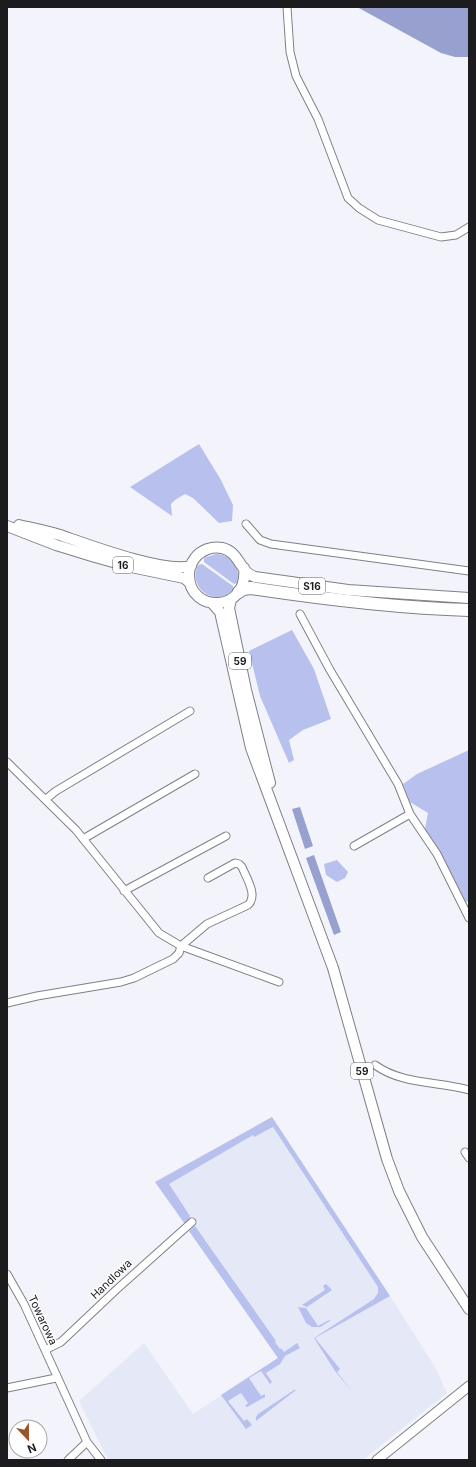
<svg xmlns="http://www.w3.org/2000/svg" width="476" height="1467" font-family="Inter,sans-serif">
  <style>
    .built { fill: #e5e8f6 }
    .green { fill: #b8c0ee }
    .water { fill: #98a0cf }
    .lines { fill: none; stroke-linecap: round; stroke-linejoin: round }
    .street-casing { stroke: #7f8086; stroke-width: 9 }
    .secondary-casing { stroke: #7f8086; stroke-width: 11 }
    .primary-casing { stroke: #7f8086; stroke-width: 12 }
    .highway-casing { stroke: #7f8086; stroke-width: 14 }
    .street { stroke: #fff; stroke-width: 7 }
    .secondary { stroke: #fff; stroke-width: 9 }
    .primary { stroke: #fff; stroke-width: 10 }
    .highway { stroke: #fff; stroke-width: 12 }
    .labels { text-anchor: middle; stroke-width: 3; stroke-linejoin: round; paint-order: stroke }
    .shield { fill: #fff; stroke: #606062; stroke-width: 1 }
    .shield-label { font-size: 10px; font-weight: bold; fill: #1c1c1e }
    .street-label { font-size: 11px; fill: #1c1c1e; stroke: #fff }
  </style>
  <rect width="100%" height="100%" fill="#f3f4fb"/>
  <path class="built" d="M 272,1117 L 390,1296 L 435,1367 L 447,1393 L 363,1460 L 109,1460 L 105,1454 L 79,1401 L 144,1343 L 193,1414 L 278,1358 L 155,1182 Z"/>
  <path class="green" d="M 199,444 L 221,480 L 233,505 L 232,521 L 219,523 L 193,498 L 185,494 L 175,500 L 171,504 L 172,516 L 130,487 Z
    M 216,554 C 231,554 242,568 237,583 L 234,584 L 204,562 L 204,558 Z
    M 202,564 L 233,586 L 234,589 C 216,609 187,588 198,565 Z
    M 292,630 L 314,669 L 331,719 L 303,730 L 289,740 L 294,760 L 289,763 L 260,696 L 249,651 Z
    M 469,750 L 469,901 L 462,903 L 425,829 L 428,813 L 410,802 L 403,784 L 417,774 Z
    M 337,860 L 348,872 L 345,878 L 337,882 L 326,875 L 324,864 Z
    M 272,1117 L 390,1296 L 315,1338 L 340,1369 L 337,1372 L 354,1394 L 335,1371 L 314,1338 L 374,1299 L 378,1293 L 378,1287 L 273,1127 L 254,1137 L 253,1135 L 169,1184 L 190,1216 L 189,1220 L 185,1224 L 155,1182 Z
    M 195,1226 L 276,1341 L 275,1342 L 280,1349 L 281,1348 L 284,1352 L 297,1343 L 300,1348 L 285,1356 L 280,1364 L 266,1373 L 272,1382 L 270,1384 L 261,1371 L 249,1378 L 261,1396 L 265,1394 L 265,1397 L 247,1407 L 245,1406 L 248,1403 L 241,1393 L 228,1401 L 244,1421 L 247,1419 L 252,1425 L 246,1429 L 221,1395 L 278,1358 L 189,1231 Z
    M 326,1284 L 332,1290 L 307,1307 L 302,1305 L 325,1290 L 323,1286 Z
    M 298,1307 L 306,1308 L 318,1326 L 329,1320 L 330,1321 L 320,1327 L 312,1327 L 306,1323 Z
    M 294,1390 L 296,1390 L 256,1421 L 256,1417 L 258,1414 Z"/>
  <path class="water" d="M 357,7 L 469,7 L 469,57 L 455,57 L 441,53 Z
    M 300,807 L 313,846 L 305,849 L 292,809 Z
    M 314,855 L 341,932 L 334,935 L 306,858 Z"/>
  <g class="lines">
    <g class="street-casing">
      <path id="street" d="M 287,7 L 290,52 L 296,76 L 318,119 L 348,198 L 359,208 L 378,220 L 441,237 L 456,235 L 469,227
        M 246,524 L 260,540 L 271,544 L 469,571
        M 300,614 L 330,670 L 398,784 L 410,814 L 437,854 L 469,918
        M 7,762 L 76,830 L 159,933 L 181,946 L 279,982
        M 46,799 L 56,791 L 190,711
        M 83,839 L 195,774
        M 354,846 L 410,814
        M 124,891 L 226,836
        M 7,1003 L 37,996 L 121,982 L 134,978 L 173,959 L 179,953 L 181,946 L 207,924 L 248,905 C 258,896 247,879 242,867 L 239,864 L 235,863 L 208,878
        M 375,1065 C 403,1085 437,1081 469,1090
        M 465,1152 L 469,1158
        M 7,1274 L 24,1304 L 87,1442 L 101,1460
        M 45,1350 L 61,1342 L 116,1290 L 192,1222
        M 7,1388 L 56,1378
        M 68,1460 L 87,1442"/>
    </g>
    <g class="secondary-casing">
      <path id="secondary" d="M 377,1460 L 469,1386"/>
    </g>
    <g class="primary-casing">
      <path id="primary" d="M 19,525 C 32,528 47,531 60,535 C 89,545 163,573 191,566
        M 7,526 L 56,545 L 95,557 L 131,567 L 184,578 L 190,583
        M 244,568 C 249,613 189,614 189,575 C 189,569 191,563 195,558 C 201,550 212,546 222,548 C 240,552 239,572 255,577 L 348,590 L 469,598
        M 231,600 L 229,608 L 246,690 L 270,783
        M 212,603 L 220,612 L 251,748 L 333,968 L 387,1159 L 399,1191 L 422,1237 L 469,1309"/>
    </g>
    <g class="highway-casing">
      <path id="highway" d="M 239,592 L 243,589 L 251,588 C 324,599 396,608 469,610"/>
    </g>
    <use href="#street" class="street"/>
    <use href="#secondary" class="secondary"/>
    <use href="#primary" class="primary"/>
    <use href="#highway" class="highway"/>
  </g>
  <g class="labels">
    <g class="shield">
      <rect x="113" y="557" width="20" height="16" rx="3"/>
      <rect x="299" y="578" width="26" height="16" rx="3"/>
      <rect x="229" y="653" width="22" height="16" rx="3"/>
      <rect x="351" y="1063" width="22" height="16" rx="3"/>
    </g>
    <g class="shield-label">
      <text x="123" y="569">16</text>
      <text x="312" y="590">S16</text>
      <text x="240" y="665">59</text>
      <text x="362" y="1075">59</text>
    </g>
    <g class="street-label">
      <text transform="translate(111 1279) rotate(-44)" y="4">Handlowa</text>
      <text transform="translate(43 1320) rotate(65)" y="4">Towarowa</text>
    </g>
  </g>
  <rect width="476" height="1467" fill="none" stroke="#1c1c1e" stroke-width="16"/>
  <g transform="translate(28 1439) rotate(158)"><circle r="19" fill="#ffffff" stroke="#a4a4a5"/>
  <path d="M0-3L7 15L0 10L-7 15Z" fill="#9a542b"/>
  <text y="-6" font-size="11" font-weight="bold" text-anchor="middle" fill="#1c1c1e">N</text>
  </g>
</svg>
